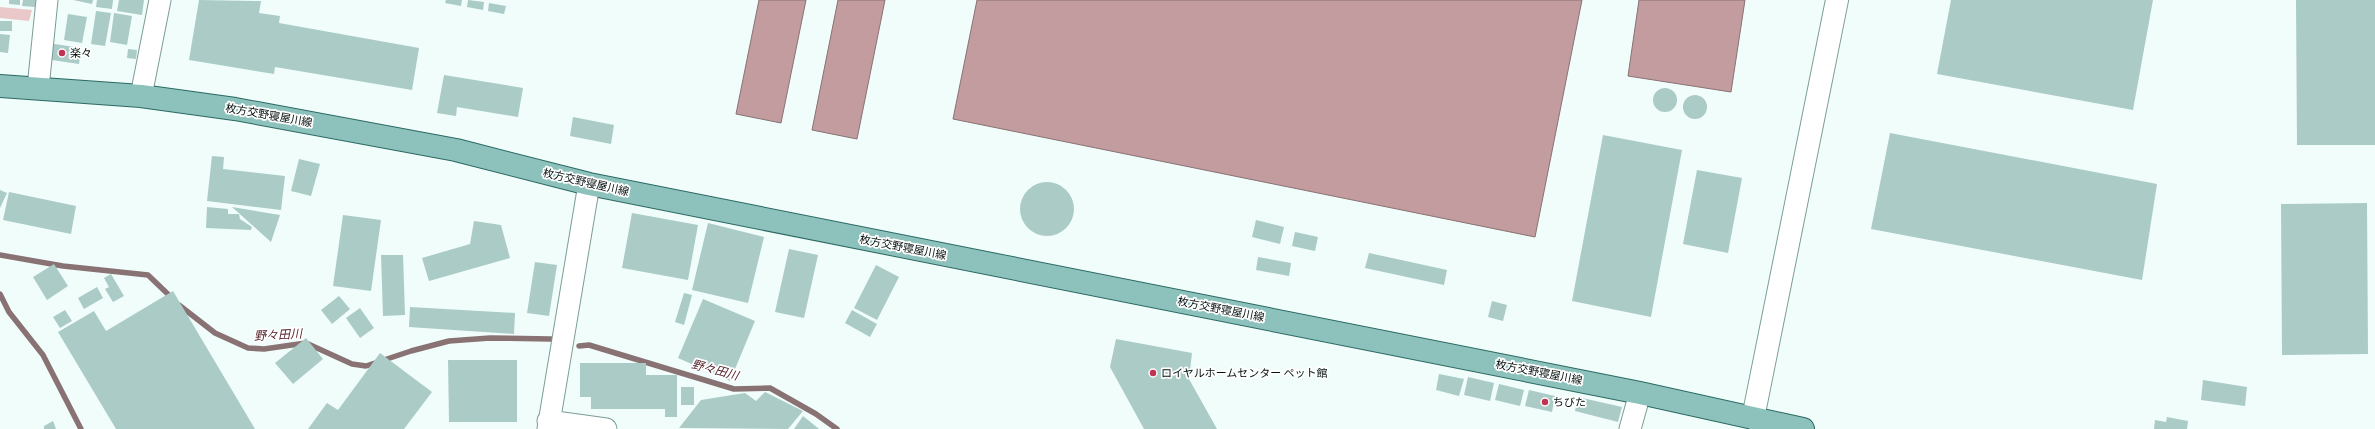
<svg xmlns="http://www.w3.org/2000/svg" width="2375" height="429" font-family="Barlow,'Noto Sans JP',sans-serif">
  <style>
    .green { fill: #eac7c9 }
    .water { fill: #c29c9f; stroke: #897274 }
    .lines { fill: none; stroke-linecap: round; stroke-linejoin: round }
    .stream { stroke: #897274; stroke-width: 5.5 }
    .building { fill: #abcbc7 }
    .minor-casing { stroke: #7c9c97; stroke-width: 23 }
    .tertiary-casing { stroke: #7c9c97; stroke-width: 24 }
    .primary-casing { stroke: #2b6962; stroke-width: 24 }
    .minor { stroke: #fff; stroke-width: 21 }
    .tertiary { stroke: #fff; stroke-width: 22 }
    .primary { stroke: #8cc1bc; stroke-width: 22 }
    .poi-dot { fill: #c23252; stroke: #fff; stroke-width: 1.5 }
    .labels { text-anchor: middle; stroke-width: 3.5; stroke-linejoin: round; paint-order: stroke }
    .poi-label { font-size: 11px; fill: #05110f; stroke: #fff; text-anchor: start }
    .street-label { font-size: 11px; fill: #05110f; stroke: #fff }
    .water-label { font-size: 12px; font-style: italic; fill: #521f27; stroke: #fff }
  </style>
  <rect width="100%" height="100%" fill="#f0fdfb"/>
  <path class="green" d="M 0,7 L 32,10 L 29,21 L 0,18 Z"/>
  <path class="water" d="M 759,0 L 806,0 L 781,123 L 736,114 Z
    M 838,0 L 885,0 L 857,139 L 812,130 Z
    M 977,0 L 1582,0 L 1535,237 L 953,119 Z
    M 1639,0 L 1745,0 L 1731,92 L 1628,76 Z"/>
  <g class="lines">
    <path class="stream" d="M 0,255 L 63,266 L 148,275 L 173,299
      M 0,294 L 9,312 L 43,355 L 81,429
      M 179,305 L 215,333 L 248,348 L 264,349 L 306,343 L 352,364 L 366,366 L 411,351 L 449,341 L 490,338 L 551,339
      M 579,346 L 589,345 L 734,389 L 770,388 L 816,414 L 837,429"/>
  </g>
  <path class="building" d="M 9,0 L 20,0 L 20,5 L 9,4 Z
    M 23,0 L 36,0 L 35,7 L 22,6 Z
    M 73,0 L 93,0 L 92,4 Z
    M 97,0 L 113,0 L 112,9 L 96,7 Z
    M 119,0 L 144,0 L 142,15 L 117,11 Z
    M 199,0 L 261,1 L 259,13 L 280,16 L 279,23 L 419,48 L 412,90 L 275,67 L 274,74 L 189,60 Z
    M 446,0 L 462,0 L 461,6 L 445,3 Z
    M 468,0 L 484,2 L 483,10 L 467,7 Z
    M 1951,0 L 2153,0 L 2133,110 L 1937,74 Z
    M 2296,0 L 2375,0 L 2375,145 L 2297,145 Z
    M 489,3 L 506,6 L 504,14 L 488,11 Z
    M 96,11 L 111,13 L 105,46 L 91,44 Z
    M 114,13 L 132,16 L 127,45 L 110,42 Z
    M 68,14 L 87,17 L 82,43 L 64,40 Z
    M 0,21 L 12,21 L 12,31 L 0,31 Z
    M 0,34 L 10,35 L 8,53 L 0,52 Z
    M 48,43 L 81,48 L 79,64 L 45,59 Z
    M 128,49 L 137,50 L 136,59 L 127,58 Z
    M 444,75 L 523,88 L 518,117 L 457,107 L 456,116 L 437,113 Z
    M1653 100a12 12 0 1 1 24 0a12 12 0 1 1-24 0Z
    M1683 107a12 12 0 1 1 24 0a12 12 0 1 1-24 0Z
    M 573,117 L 614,125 L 611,144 L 570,136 Z
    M 1890,133 L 2157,184 L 2142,280 L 1871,229 Z
    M 1603,135 L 1682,150 L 1651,317 L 1572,301 Z
    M 212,156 L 224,157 L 223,169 L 285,176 L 281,210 L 207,201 Z
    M 299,159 L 320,164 L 311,196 L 291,191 Z
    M 1697,170 L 1742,178 L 1728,253 L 1683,244 Z
    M1020 209a27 27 0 1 1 54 0a27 27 0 1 1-54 0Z
    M 0,190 L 7,193 L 0,208 Z
    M 9,192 L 76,206 L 71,234 L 3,220 Z
    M 2367,203 L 2368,354 L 2282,355 L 2281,204 Z
    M 207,207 L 228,209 L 228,214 L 239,214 L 240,219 L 252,227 L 251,230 L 206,228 Z
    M 232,207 L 280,215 L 271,242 Z
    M 632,213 L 698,225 L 688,280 L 622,268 Z
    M 343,215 L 381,220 L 371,291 L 333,286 Z
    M 1256,220 L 1284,227 L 1280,244 L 1252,237 Z
    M 474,221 L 501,225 L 510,258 L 429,281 L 422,258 L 470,244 Z
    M 708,223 L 764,237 L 748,303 L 692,290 Z
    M 1295,232 L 1318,237 L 1315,251 L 1292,246 Z
    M 789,249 L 818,255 L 804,318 L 775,312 Z
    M 1369,253 L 1447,270 L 1444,285 L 1365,268 Z
    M 381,255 L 403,255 L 405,315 L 383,316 Z
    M 1258,257 L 1291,263 L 1289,276 L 1256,270 Z
    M 535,262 L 557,265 L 549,316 L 527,313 Z
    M 54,264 L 68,286 L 47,300 L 33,277 Z
    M 876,265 L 899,277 L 877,320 L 854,308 Z
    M 111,274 L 124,296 L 113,302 L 105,289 L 109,287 L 104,278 Z
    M 97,287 L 103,298 L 84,309 L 78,298 Z
    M 173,291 L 255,429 L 116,429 L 58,332 L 94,311 L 106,331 Z
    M 684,293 L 692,295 L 684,325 L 675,322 Z
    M 339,296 L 350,309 L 332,324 L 321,310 Z
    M 703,299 L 755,321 L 730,381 L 678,358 Z
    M 1492,301 L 1507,305 L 1503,321 L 1488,317 Z
    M 410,307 L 515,313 L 514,334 L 409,327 Z
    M 360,308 L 374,328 L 360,338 L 346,318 Z
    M 65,310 L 72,321 L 60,328 L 53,317 Z
    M 852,310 L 877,324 L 870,337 L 845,323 Z
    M 306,338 L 323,359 L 293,384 L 275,363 Z
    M 1116,339 L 1192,353 L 1189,379 L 1217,429 L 1144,429 L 1110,367 Z
    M 380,353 L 432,392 L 404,429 L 308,429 L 327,403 L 338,410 Z
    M 448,360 L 517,360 L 517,422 L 449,422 Z
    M 580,363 L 646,363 L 646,375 L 677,375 L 677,417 L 665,417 L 665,409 L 591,409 L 591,397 L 580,397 Z
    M 1439,374 L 1464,379 L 1459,396 L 1436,390 Z
    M 1468,377 L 1494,383 L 1490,401 L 1464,395 Z
    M 2203,380 L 2247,387 L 2245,406 L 2201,400 Z
    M 1499,384 L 1524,390 L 1520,406 L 1495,400 Z
    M 681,387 L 694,387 L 694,405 L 681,405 Z
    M 1529,390 L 1555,396 L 1552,412 L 1525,406 Z
    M 765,392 L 803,411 L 788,429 L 679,428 L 701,400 L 745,393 L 756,401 Z
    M 1578,397 L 1622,407 L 1618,422 L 1575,411 Z
    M 803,416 L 819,429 L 794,429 Z
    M 2167,417 L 2188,421 L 2187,429 L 2154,429 L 2155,420 L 2166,422 Z
    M 53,421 L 56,429 L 44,429 L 44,426 Z"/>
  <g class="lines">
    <g class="minor-casing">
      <path id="minor" d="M 38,88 L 47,0
        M 141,96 L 160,0
        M 548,421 L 606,429
        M 548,429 L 589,184
        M 1630,429 L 1640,393"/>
    </g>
    <g class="tertiary-casing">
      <path id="tertiary" d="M 1753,418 L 1837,0"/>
    </g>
    <g class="primary-casing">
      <path id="primary" d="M 0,86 L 141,96 L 235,109 L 456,150 L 589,184 L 1640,393 L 1803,429"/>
    </g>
    <use href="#minor" class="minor"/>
    <use href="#tertiary" class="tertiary"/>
    <use href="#primary" class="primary"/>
  </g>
  <g class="poi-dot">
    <circle cx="62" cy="53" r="4"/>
    <circle cx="1153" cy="373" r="4"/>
    <circle cx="1545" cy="402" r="4"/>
  </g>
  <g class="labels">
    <g class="poi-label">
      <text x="70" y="57">楽々</text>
      <text x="1161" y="377">ロイヤルホームセンター ペット館</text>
      <text x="1553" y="406">ちびた</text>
    </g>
    <g class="street-label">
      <text transform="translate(269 115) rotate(10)" y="4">枚方交野寝屋川線</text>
      <text transform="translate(586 182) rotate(13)" y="4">枚方交野寝屋川線</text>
      <text transform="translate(903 247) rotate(11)" y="4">枚方交野寝屋川線</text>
      <text transform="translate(1221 309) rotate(11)" y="4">枚方交野寝屋川線</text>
      <text transform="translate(1539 372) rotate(11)" y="4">枚方交野寝屋川線</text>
    </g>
    <g class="water-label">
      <text transform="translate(278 335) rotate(-3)" y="4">野々田川</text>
      <text transform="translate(715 370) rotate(15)" y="4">野々田川</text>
    </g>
  </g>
</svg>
